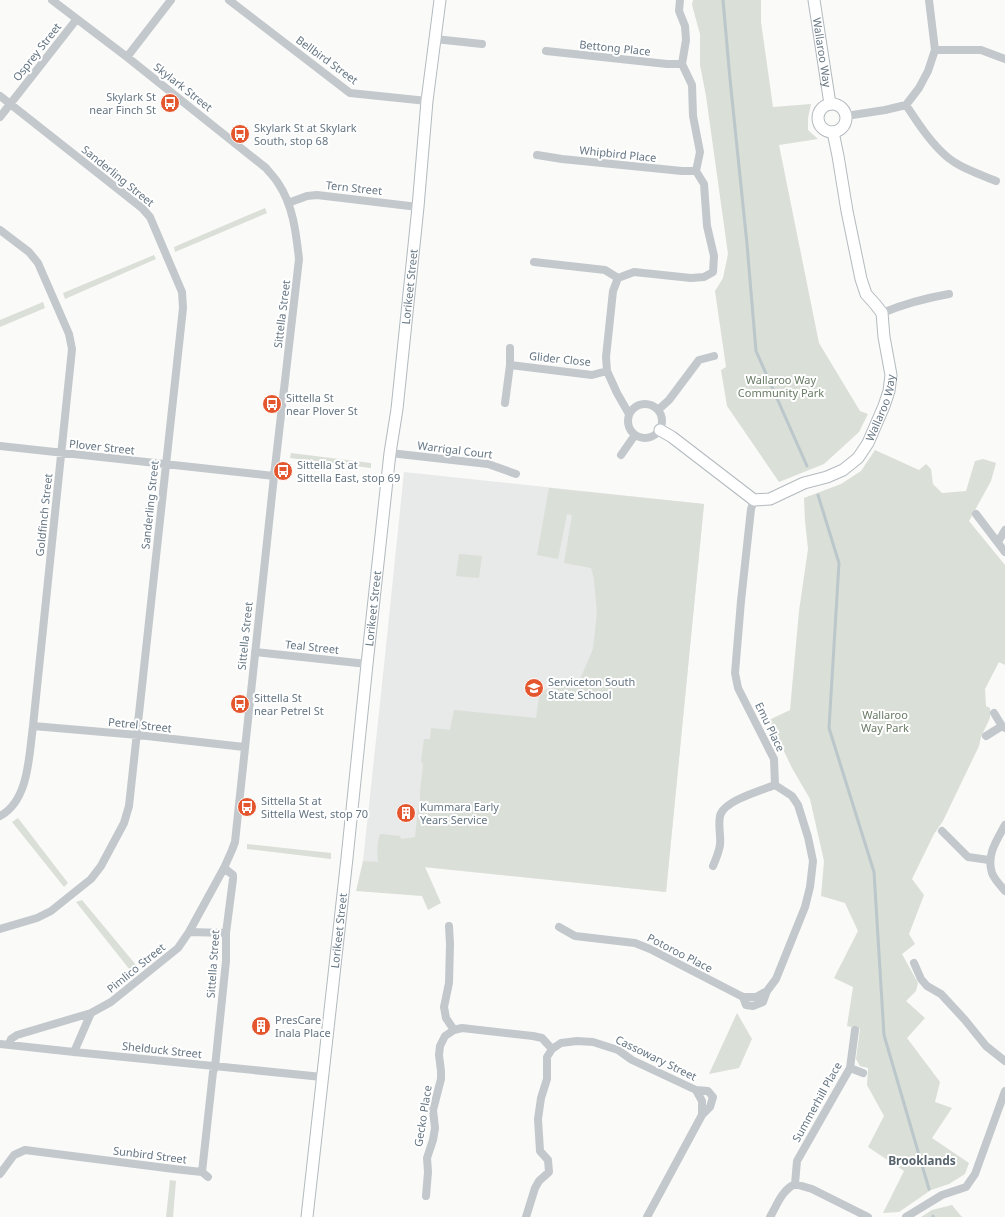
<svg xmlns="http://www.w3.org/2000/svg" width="1005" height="1217" font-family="'Noto Sans',sans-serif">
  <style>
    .built { fill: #e8e9e9 }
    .green { fill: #dadfd7 }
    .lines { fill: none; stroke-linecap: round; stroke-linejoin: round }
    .stream { stroke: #bbc7cb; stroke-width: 3 }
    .secondary-casing { stroke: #b3babf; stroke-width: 13 }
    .street { stroke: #c3c8cc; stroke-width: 8 }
    .secondary { stroke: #fff; stroke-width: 11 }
    .labels { text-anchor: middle; stroke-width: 4; stroke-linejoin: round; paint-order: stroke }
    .street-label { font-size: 11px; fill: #657683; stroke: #fff }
    .poi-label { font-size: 11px; fill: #657683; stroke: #fff; text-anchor: start }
    .park-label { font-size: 11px; fill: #687a64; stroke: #fff }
    .neighbourhood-label { font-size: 12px; font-weight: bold; fill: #57646e; stroke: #fff }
  </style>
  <rect width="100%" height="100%" fill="#fafaf8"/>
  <path class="built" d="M 404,472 L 704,504 L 666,892 L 363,861 L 383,675 Z"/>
  <path class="green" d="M 693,0 L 761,0 L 761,22 L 773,107 L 811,104 L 808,118 L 808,130 L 818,139 L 779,145 L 819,343 L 860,411 L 868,414 L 859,432 L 824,464 L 779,482 L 727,406 L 721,370 L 726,367 L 715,291 L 723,278 L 728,254 L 706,96 L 700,65 L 700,34 L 692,5 Z
    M 265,208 L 267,213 L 175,252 L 174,247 Z
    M 154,255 L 156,259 L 65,299 L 63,293 Z
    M 43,302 L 45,308 L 0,327 L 0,320 Z
    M 875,450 L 919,470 L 926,464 L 931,469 L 933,484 L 942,493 L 966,491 L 975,461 L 983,459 L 996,463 L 991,481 L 969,521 L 1005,565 L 1005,665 L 999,662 L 985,689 L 986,706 L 990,708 L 990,718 L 981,737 L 979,746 L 943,821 L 934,834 L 912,879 L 924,895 L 909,934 L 915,944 L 902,954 L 918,983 L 916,991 L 906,1001 L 925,1018 L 907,1038 L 940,1082 L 935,1102 L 952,1108 L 932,1138 L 969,1163 L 965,1174 L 949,1184 L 931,1190 L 899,1212 L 883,1213 L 904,1171 L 868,1147 L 884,1116 L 867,1085 L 868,1068 L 860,1066 L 856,1059 L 860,1029 L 847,1026 L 853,987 L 834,978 L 858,931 L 845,903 L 821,896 L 824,861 L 810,799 L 792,768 L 769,720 L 790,710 L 799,611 L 808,549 L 805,521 L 804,498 L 841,484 L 861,471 Z
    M 291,453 L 371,463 L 371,468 L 290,458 Z
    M 549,488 L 704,504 L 666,892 L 425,867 L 441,903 L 428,910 L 422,896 L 356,891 L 363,861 L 378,862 C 377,852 377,843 380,834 L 400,836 L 401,839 L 415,837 L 418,809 L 420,809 L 420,791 L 423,765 L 421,761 L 424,739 L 430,739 L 431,728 L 450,730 L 454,710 L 536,718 L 540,691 L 578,684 L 593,649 L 597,613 L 594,579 L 591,568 L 564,563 L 572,515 L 567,514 L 558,559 L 537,555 Z
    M 459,554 L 482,556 L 479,578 L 456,576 Z
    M 18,818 L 68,883 L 64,887 L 12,822 Z
    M 247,844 L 331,853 L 331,859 L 247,849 Z
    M 82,900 L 136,965 L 130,970 L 76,902 Z
    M 737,1013 L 752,1039 L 739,1068 L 709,1074 Z
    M 170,1180 L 176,1181 L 173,1217 L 166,1217 Z
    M 952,1205 L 961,1216 L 963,1217 L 921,1217 L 932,1210 Z"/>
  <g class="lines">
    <path class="stream" d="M 723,0 L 730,79 L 747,244 L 756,351 L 807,466
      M 818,495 L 839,563 L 829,728 L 874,872 L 884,1035 L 929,1189
      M 933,1216 L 933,1217"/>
    <g class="secondary-casing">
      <g id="secondary">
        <path id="s1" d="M 814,0 L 830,104"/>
        <circle cx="832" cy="118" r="14"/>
        <path id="s2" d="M 660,430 L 672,437 L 754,500 L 770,499 L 804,483 L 827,477 L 843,470 L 858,458 L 868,443 L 884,406 L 889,391 L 891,375 L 884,337 L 882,313 L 875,304 L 866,294 L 861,279 L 847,211 L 838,156 L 833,132"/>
        <path id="s3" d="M 307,1217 L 347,858 L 367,664 L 390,453 L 397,409 L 418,207 L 427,101 L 440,0"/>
      </g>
    </g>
    <path class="street" d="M 229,0 L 350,93 L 427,101
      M 435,39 L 482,44
      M 935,50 L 981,50 L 1005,59
      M 546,51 L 667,64 L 682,64
      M 127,57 L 171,0
      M 0,96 L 142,208 L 150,217 L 182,292 L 183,308 L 129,806 L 124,823 L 101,866 L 91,879 L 51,911 L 37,918 L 0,929
      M 906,105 C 918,123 930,142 946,156 C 960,168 979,174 996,181
      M 846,116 L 885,110 L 906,105 L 919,88 L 928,71 L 935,50 L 929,0
      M 0,117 L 76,20
      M 537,155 L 562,159 L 682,171 L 696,171
      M 288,203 L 307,196 L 317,195 L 418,207
      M 0,230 L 29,252 L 38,263 L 69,334 L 72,349 L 33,726 C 29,755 29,801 0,816
      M 534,262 L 605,270 L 618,278
      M 882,313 C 904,304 926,298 949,294
      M 510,365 L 592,375 L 607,371
      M 505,403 L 510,365 L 510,348
      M628 421a17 17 0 1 1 34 0a17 17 0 1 1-34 0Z
      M 658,410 L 669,400 L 699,360 L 714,356
      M 629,414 L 617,393 L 607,371 L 606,357 L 613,291 L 618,278 L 634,272 L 691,278 L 704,277 L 713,272 L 714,256 L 707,226 L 704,184 L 696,171 L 700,152 L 693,116 L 692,85 L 682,64 L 686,40 L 685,26 L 679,11 L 680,0
      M 0,446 L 274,476
      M 390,453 L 488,464 L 516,474
      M 621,455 L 635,435
      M 976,514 L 1005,552
      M 998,542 L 1005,530
      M 255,652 L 367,664
      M 994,713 L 1002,726
      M 33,726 L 138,735 L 244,747
      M 986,736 L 1002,726 L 1005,728
      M 1005,825 C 997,840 986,855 992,873 C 994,879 1001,886 1005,891
      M 942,831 L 968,857 L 989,860
      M 713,866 C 716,859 719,851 720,845 C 721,835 718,826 720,816 C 723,801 762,790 775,785
      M 449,926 L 450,944 L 449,983 L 444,1007 L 446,1018 L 454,1030
      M 559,927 L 575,936 L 635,943 L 650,949 L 743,997 L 756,997 L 767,991 L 776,979 L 805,907 L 810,887 L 813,861 L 808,837 L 798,805 L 792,796 L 775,785 L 774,759 L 738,688 L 735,673 L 741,601 L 751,509 L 754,500
      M 189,932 L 226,933
      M 914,963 L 921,979 L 927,986 L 941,994 L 965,1020 L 986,1046 L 1005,1061
      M 743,997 L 746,1005 L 753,1006 L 763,1002 L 767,991
      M 0,1044 L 74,1052 L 322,1077
      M 9,1045 L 11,1039 L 17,1035 L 91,1013 L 111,1002 L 178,948 L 189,932 L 224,868 L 232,850 L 235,842 L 274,476 L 299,259 C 296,232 293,205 278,183 C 275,178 270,173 266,168 L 127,57 L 52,0
      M 74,1052 L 91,1013
      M 850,1068 L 863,1073
      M 696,1090 L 708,1091 L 713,1097 L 710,1107 L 702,1115
      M 202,1172 L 208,1177
      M 0,1174 L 14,1155 L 25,1150 L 174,1169 L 202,1172 L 213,1072 L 215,1067 L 226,961 L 226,933 L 233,879 L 233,875 L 224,868
      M 795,1184 L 797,1161 L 850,1068 L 855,1030
      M 426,1196 L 428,1172 L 427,1158 L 433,1140 L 435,1128 L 433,1110 L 441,1079 L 441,1071 L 439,1055 L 440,1046 L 445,1036 L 454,1030 L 462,1028 L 533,1036 L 542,1038 L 552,1049
      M 526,1217 L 535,1188 L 539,1181 L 549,1172 L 548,1160 L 540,1151 L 538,1119 L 541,1098 L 547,1079 L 547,1057 L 552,1049 L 561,1043 L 577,1041 L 593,1042 L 618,1050 L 632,1060 L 696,1090 L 702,1101 L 702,1115 L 647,1217
      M 770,1217 C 777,1205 782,1190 795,1184 L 812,1189 L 868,1217
      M 906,1217 L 942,1195 L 966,1187 L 975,1174 L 1005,1091"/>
    <use href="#secondary" class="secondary"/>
  </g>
  <defs>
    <g id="bus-disc" transform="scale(1)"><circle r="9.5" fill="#e4572e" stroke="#fff"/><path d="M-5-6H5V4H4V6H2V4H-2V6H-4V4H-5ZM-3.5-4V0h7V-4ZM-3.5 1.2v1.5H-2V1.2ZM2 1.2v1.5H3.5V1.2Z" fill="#fff"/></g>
    <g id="school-disc" transform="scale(1)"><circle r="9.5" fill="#e4572e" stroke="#fff"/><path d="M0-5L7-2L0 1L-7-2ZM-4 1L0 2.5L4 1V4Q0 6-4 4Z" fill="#fff"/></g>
    <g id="building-disc" transform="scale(1)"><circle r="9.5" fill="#e4572e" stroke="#fff"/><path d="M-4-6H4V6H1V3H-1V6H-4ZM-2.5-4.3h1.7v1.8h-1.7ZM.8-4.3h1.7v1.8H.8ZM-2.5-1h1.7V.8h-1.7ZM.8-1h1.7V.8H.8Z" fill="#fff"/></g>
  </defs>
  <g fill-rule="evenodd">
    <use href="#bus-disc" x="170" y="103"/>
    <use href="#bus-disc" x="240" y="134"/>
    <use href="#bus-disc" x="272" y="404"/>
    <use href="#bus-disc" x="283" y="471"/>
    <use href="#school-disc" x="534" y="688"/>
    <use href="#bus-disc" x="240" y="704"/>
    <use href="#bus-disc" x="247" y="807"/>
    <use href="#building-disc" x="406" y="813"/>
    <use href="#building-disc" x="261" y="1026"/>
  </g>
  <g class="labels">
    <g class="street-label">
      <text transform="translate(615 48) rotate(6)" y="4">Bettong Place</text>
      <text transform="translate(37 52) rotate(-52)" y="4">Osprey Street</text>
      <text dy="4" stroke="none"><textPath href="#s1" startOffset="53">Wallaroo Way</textPath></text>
      <text transform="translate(327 60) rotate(36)" y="4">Bellbird Street</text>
      <text transform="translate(183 87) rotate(38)" y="4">Skylark Street</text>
      <text transform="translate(618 154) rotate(6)" y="4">Whipbird Place</text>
      <text transform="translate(118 176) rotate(39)" y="4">Sanderling Street</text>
      <text transform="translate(354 188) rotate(6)" y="4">Tern Street</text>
      <text dy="4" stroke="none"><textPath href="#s3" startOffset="936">Lorikeet Street</textPath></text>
      <text transform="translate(282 314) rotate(-83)" y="4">Sittella Street</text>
      <text transform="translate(560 359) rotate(6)" y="4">Glider Close</text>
      <text dy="4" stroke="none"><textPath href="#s2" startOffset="287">Wallaroo Way</textPath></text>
      <text transform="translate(102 447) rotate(6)" y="4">Plover Street</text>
      <text transform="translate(455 450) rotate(7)" y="4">Warrigal Court</text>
      <text transform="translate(150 505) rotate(-84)" y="4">Sanderling Street</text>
      <text transform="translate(44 515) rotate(-84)" y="4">Goldfinch Street</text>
      <text dy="4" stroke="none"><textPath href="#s3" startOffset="612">Lorikeet Street</textPath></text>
      <text transform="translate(245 636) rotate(-84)" y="4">Sittella Street</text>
      <text transform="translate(312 647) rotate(6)" y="4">Teal Street</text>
      <text transform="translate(140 725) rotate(6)" y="4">Petrel Street</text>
      <text transform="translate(770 727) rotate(64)" y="4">Emu Place</text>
      <text dy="4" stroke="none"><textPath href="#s3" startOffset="288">Lorikeet Street</textPath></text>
      <text transform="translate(680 953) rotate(27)" y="4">Potoroo Place</text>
      <text transform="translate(213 964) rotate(-86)" y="4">Sittella Street</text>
      <text transform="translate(136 968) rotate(-39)" y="4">Pimlico Street</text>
      <text transform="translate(162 1050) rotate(6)" y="4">Shelduck Street</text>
      <text transform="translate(656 1058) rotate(26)" y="4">Cassowary Street</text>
      <text transform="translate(817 1102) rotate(-61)" y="4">Summerhill Place</text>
      <text transform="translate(423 1116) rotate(-81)" y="4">Gecko Place</text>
      <text transform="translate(150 1155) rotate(7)" y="4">Sunbird Street</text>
    </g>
    <g class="poi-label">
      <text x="156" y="101" text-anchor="end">Skylark St<tspan x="156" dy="13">near Finch St</tspan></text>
      <text x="254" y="132">Skylark St at Skylark<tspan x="254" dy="13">South, stop 68</tspan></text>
      <text x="286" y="402">Sittella St<tspan x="286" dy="13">near Plover St</tspan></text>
      <text x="297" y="469">Sittella St at<tspan x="297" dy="13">Sittella East, stop 69</tspan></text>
      <text x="548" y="686">Serviceton South<tspan x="548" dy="13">State School</tspan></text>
      <text x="254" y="702">Sittella St<tspan x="254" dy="13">near Petrel St</tspan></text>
      <text x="261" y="805">Sittella St at<tspan x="261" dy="13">Sittella West, stop 70</tspan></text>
      <text x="420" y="811">Kummara Early<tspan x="420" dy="13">Years Service</tspan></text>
      <text x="275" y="1024">PresCare<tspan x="275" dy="13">Inala Place</tspan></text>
    </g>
    <g class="park-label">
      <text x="781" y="384">Wallaroo Way<tspan x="781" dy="13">Community Park</tspan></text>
      <text x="885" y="719">Wallaroo<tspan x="885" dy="13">Way Park</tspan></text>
    </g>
    <g class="neighbourhood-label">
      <text x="922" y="1165">Brooklands</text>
    </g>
  </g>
</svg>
